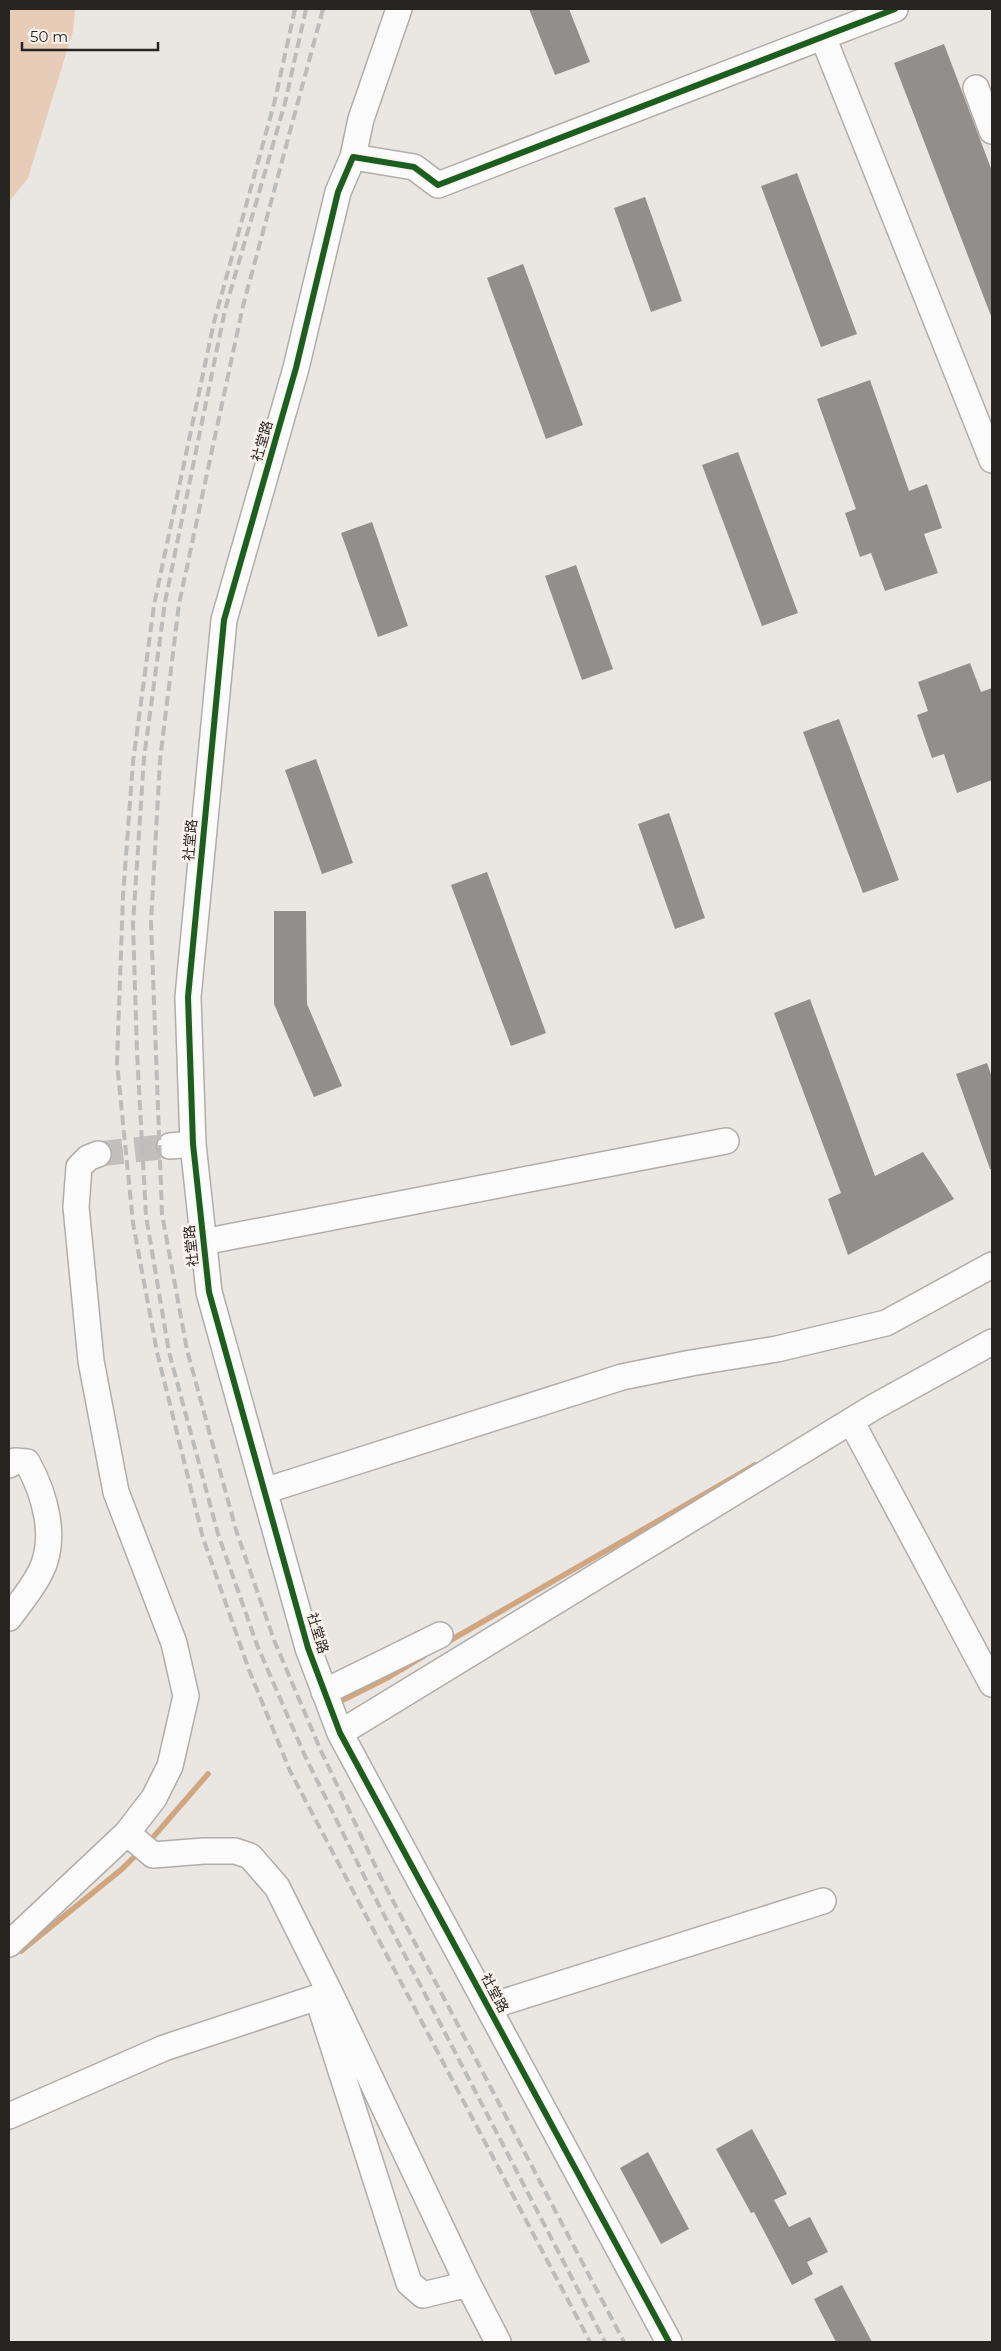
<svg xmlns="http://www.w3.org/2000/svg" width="1001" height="2351" font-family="Montserrat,'Noto Sans SC',sans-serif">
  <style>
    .green { fill: #e7cdb8 }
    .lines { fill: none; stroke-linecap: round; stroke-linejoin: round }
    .stream { stroke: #d0a681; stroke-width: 5.5 }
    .building { fill: #918e8c }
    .minor-tunnel { stroke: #c3bfbc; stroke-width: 25; stroke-dasharray: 25 12; stroke-linecap: butt }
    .minor-casing { stroke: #b0adaa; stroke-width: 28 }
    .minor { stroke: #fcfbfb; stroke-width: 25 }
    .rail { stroke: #bcbcbb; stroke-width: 4; stroke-dasharray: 10 5; stroke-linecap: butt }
    .cycleway-casing { stroke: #faf2ec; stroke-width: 9 }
    .cycleway { stroke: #1b5e20; stroke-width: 6 }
    .labels { text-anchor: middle; stroke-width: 5; stroke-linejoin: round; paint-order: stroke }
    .street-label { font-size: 14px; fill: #272522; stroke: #faf2ec }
  </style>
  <rect width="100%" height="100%" fill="#eae6e2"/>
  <path class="green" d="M 9,9 L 75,9 L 73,31 L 28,178 L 9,202 Z"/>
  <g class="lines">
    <path class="stream" d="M 444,1644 L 755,1465
      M 337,1703 L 389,1677 L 424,1656
      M 148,1843 L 208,1774
      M 21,1951 L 122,1869 L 140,1851"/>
  </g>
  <path class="building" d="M 529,9 L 569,9 L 590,62 L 555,75 Z
    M 944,44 L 992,171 L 991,316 L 894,63 Z
    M 797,173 L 857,334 L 821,347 L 761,186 Z
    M 645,197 L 682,301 L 651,312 L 614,208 Z
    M 523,264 L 583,425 L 546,439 L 487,278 Z
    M 870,380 L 909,491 L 927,484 L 942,528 L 924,534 L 938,573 L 885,591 L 871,553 L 860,557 L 845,513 L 856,509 L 817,399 Z
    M 738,452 L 798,613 L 762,626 L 702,465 Z
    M 372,522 L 408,626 L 378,637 L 341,533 Z
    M 576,565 L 613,669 L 582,680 L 545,576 Z
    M 970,663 L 981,692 L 992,688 L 992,780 L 957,793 L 944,754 L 932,758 L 917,715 L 928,711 L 918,682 Z
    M 839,719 L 899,880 L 863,893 L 803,732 Z
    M 316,759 L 353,863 L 322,874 L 285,770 Z
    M 669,813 L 705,918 L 675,929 L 638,824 Z
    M 487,872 L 546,1033 L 511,1046 L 451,885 Z
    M 274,911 L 306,911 L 307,1004 L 342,1086 L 314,1097 L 274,1004 Z
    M 810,999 L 875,1176 L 923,1152 L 954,1199 L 848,1255 L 828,1199 L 841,1193 L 774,1013 Z
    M 987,1063 L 992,1077 L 992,1169 L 990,1169 L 956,1074 Z
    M 752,2129 L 787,2194 L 774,2200 L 789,2227 L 810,2217 L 828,2252 L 807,2262 L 813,2274 L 792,2285 L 754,2212 L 751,2213 L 716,2149 Z
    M 648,2152 L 689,2229 L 661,2244 L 620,2168 Z
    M 842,2285 L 872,2342 L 836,2342 L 814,2299 Z"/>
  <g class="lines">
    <path class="minor-tunnel" d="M 98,1154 L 170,1146"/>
    <g class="minor-casing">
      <path id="minor" d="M 823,37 L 992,460
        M 976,88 L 992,131
        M 353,157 L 361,119 L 399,9
        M 170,1146 L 193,1144
        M 203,1242 L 726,1141
        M 851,1421 L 992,1684
        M 9,1465 L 15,1461 L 27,1462 C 45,1494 58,1539 40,1573 C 32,1589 19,1604 9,1618
        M 264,1491 L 622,1377 L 691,1363 L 777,1349 L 886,1323 L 992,1265
        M 324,1692 L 440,1635
        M 340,1733 L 874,1407 L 992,1342
        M 9,1944 L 127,1833 L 154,1798 L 170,1766 L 186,1696 L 174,1643 L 116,1492 L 91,1361 L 76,1207 L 79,1167 L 88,1158 L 98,1154
        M 330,1993 L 468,2284 L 498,2342
        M 319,2002 L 409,2283 L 423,2295 L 468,2284
        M 488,2007 L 823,1901
        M 9,2116 L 164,2048 L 330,1993 L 277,1887 L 250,1856 L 235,1851 L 204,1851 L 153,1855 L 127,1833
        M 669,2342 L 340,1733 L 308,1648 L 209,1292 L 193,1144 L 188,997 L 224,620 L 296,368 L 338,192 L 353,157 L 414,167 L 438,185 L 895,9"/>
    </g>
    <use href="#minor" class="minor"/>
    <path class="rail" d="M 295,9 L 275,100 L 214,322 L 154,605 L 133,762 L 123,896 L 117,1063 L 133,1223 L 157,1352 L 203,1538 L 249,1670 L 290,1771 L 590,2342
      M 306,9 L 285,103 L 225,310 L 165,602 L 144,758 L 133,924 L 137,1052 L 146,1216 L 169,1352 L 218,1534 L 257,1645 L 305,1756 L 368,1884 L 605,2342
      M 323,9 L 243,306 L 179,604 L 160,760 L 151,922 L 162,1214 L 187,1350 L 236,1530 L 274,1640 L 321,1751 L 381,1878 L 624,2342"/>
    <g class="cycleway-casing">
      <path id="cycleway" d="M 669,2342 L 340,1733 L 308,1648 L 209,1292 L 193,1144 L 188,997 L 224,620 L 296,368 L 338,192 L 353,157 L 414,167 L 438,185 L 895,9"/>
    </g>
    <use href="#cycleway" class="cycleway"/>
  </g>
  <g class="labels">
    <g class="street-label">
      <text transform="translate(262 441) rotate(-74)" y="5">社堂路</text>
      <text transform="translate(190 840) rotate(-85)" y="5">社堂路</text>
      <text transform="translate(191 1246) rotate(-96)" y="5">社堂路</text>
      <text transform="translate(318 1633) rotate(73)" y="5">社堂路</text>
      <text transform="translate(495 1993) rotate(62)" y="5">社堂路</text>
    </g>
  </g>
  <rect width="1001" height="2351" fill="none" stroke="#272522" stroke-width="20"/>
  <path d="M22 42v8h136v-8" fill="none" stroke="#272522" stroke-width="2.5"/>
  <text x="30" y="42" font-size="15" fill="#272522" stroke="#faf2ec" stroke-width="4" paint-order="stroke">50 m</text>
</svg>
